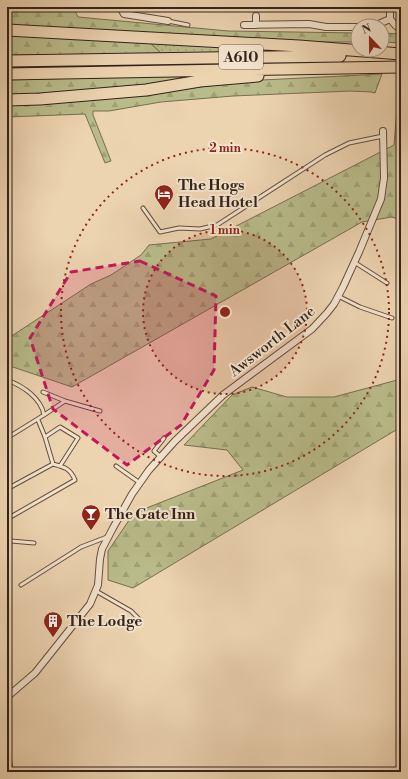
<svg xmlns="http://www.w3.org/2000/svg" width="408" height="779" font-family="'Libre Bodoni',serif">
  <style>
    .grass { fill: url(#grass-dots); stroke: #766f52 }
    .forest { fill: url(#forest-firs); stroke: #766f52 }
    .park { fill: url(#park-tufts); stroke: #766f52 }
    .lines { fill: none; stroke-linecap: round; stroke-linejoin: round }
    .lane-casing { stroke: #624e40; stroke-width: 5 }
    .street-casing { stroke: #624e40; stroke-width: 8 }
    .highway-casing { stroke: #33221b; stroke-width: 13 }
    .lane { stroke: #f3e3cc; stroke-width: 3 }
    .street { stroke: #f3e3cc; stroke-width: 6 }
    .highway { stroke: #edd4b1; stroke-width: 11 }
    .marked { fill: #c2185b; fill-opacity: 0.2; stroke: #c2185b; stroke-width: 3; stroke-dasharray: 8 5; stroke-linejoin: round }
    .ring { fill: none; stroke: #8f2418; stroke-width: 2; stroke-dasharray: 2 4 }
    .labels { text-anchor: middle; stroke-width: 4; stroke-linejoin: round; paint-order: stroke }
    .shield { fill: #f3e3cc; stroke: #6d5c50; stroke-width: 1 }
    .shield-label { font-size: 14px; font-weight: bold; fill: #33221b }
    .poi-label { font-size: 15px; font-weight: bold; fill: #33221b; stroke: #f3e3cc; text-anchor: start }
    .street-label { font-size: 15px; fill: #33221b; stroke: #f3e3cc }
    .centre { fill: #8f2418; stroke: #f3e3cc; stroke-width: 2 }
    .ring-label { font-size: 12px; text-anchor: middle; font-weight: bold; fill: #8f2418; stroke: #f3e3cc; stroke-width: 4; stroke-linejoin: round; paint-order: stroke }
  </style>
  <defs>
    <pattern id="grass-dots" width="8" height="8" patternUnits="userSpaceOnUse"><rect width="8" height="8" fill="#b9bc8a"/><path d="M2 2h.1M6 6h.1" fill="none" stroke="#a0a176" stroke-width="1.8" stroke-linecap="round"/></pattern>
    <pattern id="forest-firs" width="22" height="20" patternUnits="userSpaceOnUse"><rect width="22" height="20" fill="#b9bc8a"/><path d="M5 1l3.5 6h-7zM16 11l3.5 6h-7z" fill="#a0a176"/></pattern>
    <pattern id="park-tufts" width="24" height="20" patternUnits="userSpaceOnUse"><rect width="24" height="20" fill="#b9bc8a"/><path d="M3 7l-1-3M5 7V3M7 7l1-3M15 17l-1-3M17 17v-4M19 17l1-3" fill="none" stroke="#a0a176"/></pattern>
  </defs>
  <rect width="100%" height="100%" fill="#edd4b1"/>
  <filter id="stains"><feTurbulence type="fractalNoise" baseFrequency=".005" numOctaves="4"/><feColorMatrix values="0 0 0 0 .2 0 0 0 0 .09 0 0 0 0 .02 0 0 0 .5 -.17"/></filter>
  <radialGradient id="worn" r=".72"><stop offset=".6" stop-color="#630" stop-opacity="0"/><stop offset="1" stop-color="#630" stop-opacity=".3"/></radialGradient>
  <path class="grass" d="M 149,42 L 232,47 L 233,51 L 231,52 L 162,54 Z"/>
  <path class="forest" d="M 74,9 L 78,17 L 228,31 L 358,33 L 358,42 L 310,42 L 7,26 L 7,12 Z
    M 382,33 L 401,34 L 401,43 L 382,42 Z
    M 7,35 L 149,42 L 162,54 L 7,55 Z
    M 382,74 L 375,93 L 371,92 L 351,91 L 233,96 L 161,102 L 109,111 L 93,111 L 93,115 L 111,161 L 105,163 L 85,114 L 7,117 L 7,104 L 124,97 L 231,83 L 262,80 Z
    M 182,75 L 182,80 C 124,88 66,92 7,95 L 7,80 Z
    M 399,84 L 401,84 L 401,220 L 392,217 L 362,222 L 72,387 L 7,365 L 7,339 L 91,284 L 111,275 L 141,255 L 149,245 L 211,239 L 394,145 Z
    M 401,379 L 401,427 L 133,588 L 108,580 L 108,551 L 134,513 L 243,470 L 227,450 L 184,445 L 232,395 L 252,387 L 287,397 L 334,397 Z"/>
  <path class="park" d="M 7,7 L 73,7 L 74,9 L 7,12 Z"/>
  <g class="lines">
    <g class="lane-casing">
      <path id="lane" d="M 168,21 L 188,25
        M 143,208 L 160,232 L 179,228 L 200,229 L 217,225 L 325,155 L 349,143 L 383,136
        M 354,262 L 387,283
        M 338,296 L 360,307 L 392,318
        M 7,380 C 23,386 41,398 44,415 L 7,438
        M 43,392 L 65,401
        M 44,415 L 65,401 L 100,411
        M 45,437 L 60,427 L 78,438 L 60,466
        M 161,457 L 154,451 L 164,438
        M 116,466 L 140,483
        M 7,489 L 53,464 L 45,437 L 38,420
        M 7,519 L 75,480 C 70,468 64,467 53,464
        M 7,536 L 11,541 L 34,543
        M 21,585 L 81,547 L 107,537
        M 96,591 L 131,611 L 139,619"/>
    </g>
    <g class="street-casing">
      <path id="street" d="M 120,7 L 124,14 L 168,21
        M 390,19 L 396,26 L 401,27
        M 390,19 L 390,7
        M 244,25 L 309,24 L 326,27 L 358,27
        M 256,25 L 256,16
        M 374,26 L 390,19
        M 7,697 L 35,673 L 90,604 L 98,585 L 100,559 L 102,549 L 113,528 L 132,494 L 149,470 L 175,441 L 223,395 L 312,329 L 327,313 L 334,304 L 343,287 L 359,252 L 381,199 L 384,178 L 383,131
        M 7,755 L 10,772"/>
    </g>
    <g class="highway-casing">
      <path id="highway" d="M 7,30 L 299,46 L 401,54
        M 7,61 L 340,56
        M 7,74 L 401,67
        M 7,100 L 40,99 L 146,90 L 200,81 L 258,76"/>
    </g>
    <use href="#lane" class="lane"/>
    <use href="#street" class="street"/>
    <use href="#highway" class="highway"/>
  </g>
  <path class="marked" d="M 140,261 L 216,296 L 214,370 L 181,425 L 127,465 L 53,409 L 30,338 L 71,272 Z"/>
  <circle cx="225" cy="312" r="82" fill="#8f2418" fill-opacity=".12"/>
  <g class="ring">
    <circle cx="225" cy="312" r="82"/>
    <circle cx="225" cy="312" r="164"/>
  </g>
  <defs>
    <g id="hotel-pin" transform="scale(1)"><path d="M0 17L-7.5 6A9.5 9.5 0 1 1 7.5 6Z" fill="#8f2418" stroke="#f3e3cc"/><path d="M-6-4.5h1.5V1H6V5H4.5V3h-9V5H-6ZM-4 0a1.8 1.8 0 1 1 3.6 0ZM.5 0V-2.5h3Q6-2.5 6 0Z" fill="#fff"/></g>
    <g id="bar-pin" transform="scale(1)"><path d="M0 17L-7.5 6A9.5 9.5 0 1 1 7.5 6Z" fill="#8f2418" stroke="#f3e3cc"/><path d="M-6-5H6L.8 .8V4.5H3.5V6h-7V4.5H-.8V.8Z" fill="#fff"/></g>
    <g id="building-pin" transform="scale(1)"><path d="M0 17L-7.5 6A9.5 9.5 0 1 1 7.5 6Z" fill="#8f2418" stroke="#f3e3cc"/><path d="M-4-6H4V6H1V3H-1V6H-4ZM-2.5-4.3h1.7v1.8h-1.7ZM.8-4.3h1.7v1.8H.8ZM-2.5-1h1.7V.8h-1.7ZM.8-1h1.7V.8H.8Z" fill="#fff"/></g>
  </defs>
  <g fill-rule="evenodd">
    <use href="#hotel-pin" x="164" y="194"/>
    <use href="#bar-pin" x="91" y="514"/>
    <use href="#building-pin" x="53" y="621"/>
  </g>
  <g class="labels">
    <rect class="shield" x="219" y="45" width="44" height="24" rx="3"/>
    <g class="shield-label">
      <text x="241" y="62">A610</text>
    </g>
    <g class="poi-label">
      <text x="178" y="190">The Hogs<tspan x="178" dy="17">Head Hotel</tspan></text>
      <text x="105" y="519">The Gate Inn</text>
      <text x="67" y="626">The Lodge</text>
    </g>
    <g class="street-label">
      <text transform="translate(272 341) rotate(-38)" y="5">Awsworth Lane</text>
    </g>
  </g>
  <circle cx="225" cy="312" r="6" class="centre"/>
  <g class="ring-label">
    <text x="225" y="152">2 min</text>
    <text x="225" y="234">1 min</text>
  </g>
  <rect width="408" height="779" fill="none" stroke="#edd4b1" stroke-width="24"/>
  <rect x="8" y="8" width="392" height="763" fill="none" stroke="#33221b" stroke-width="2"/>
  <rect x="12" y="12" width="384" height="755" fill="none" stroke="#33221b"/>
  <g transform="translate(370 38) rotate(338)"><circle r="19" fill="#f3e3cc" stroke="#a69685"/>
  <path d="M0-3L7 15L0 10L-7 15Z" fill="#8f2418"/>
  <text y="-6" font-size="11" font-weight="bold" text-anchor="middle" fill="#33221b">N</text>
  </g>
  <rect width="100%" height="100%" filter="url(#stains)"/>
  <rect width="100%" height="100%" fill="url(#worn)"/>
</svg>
